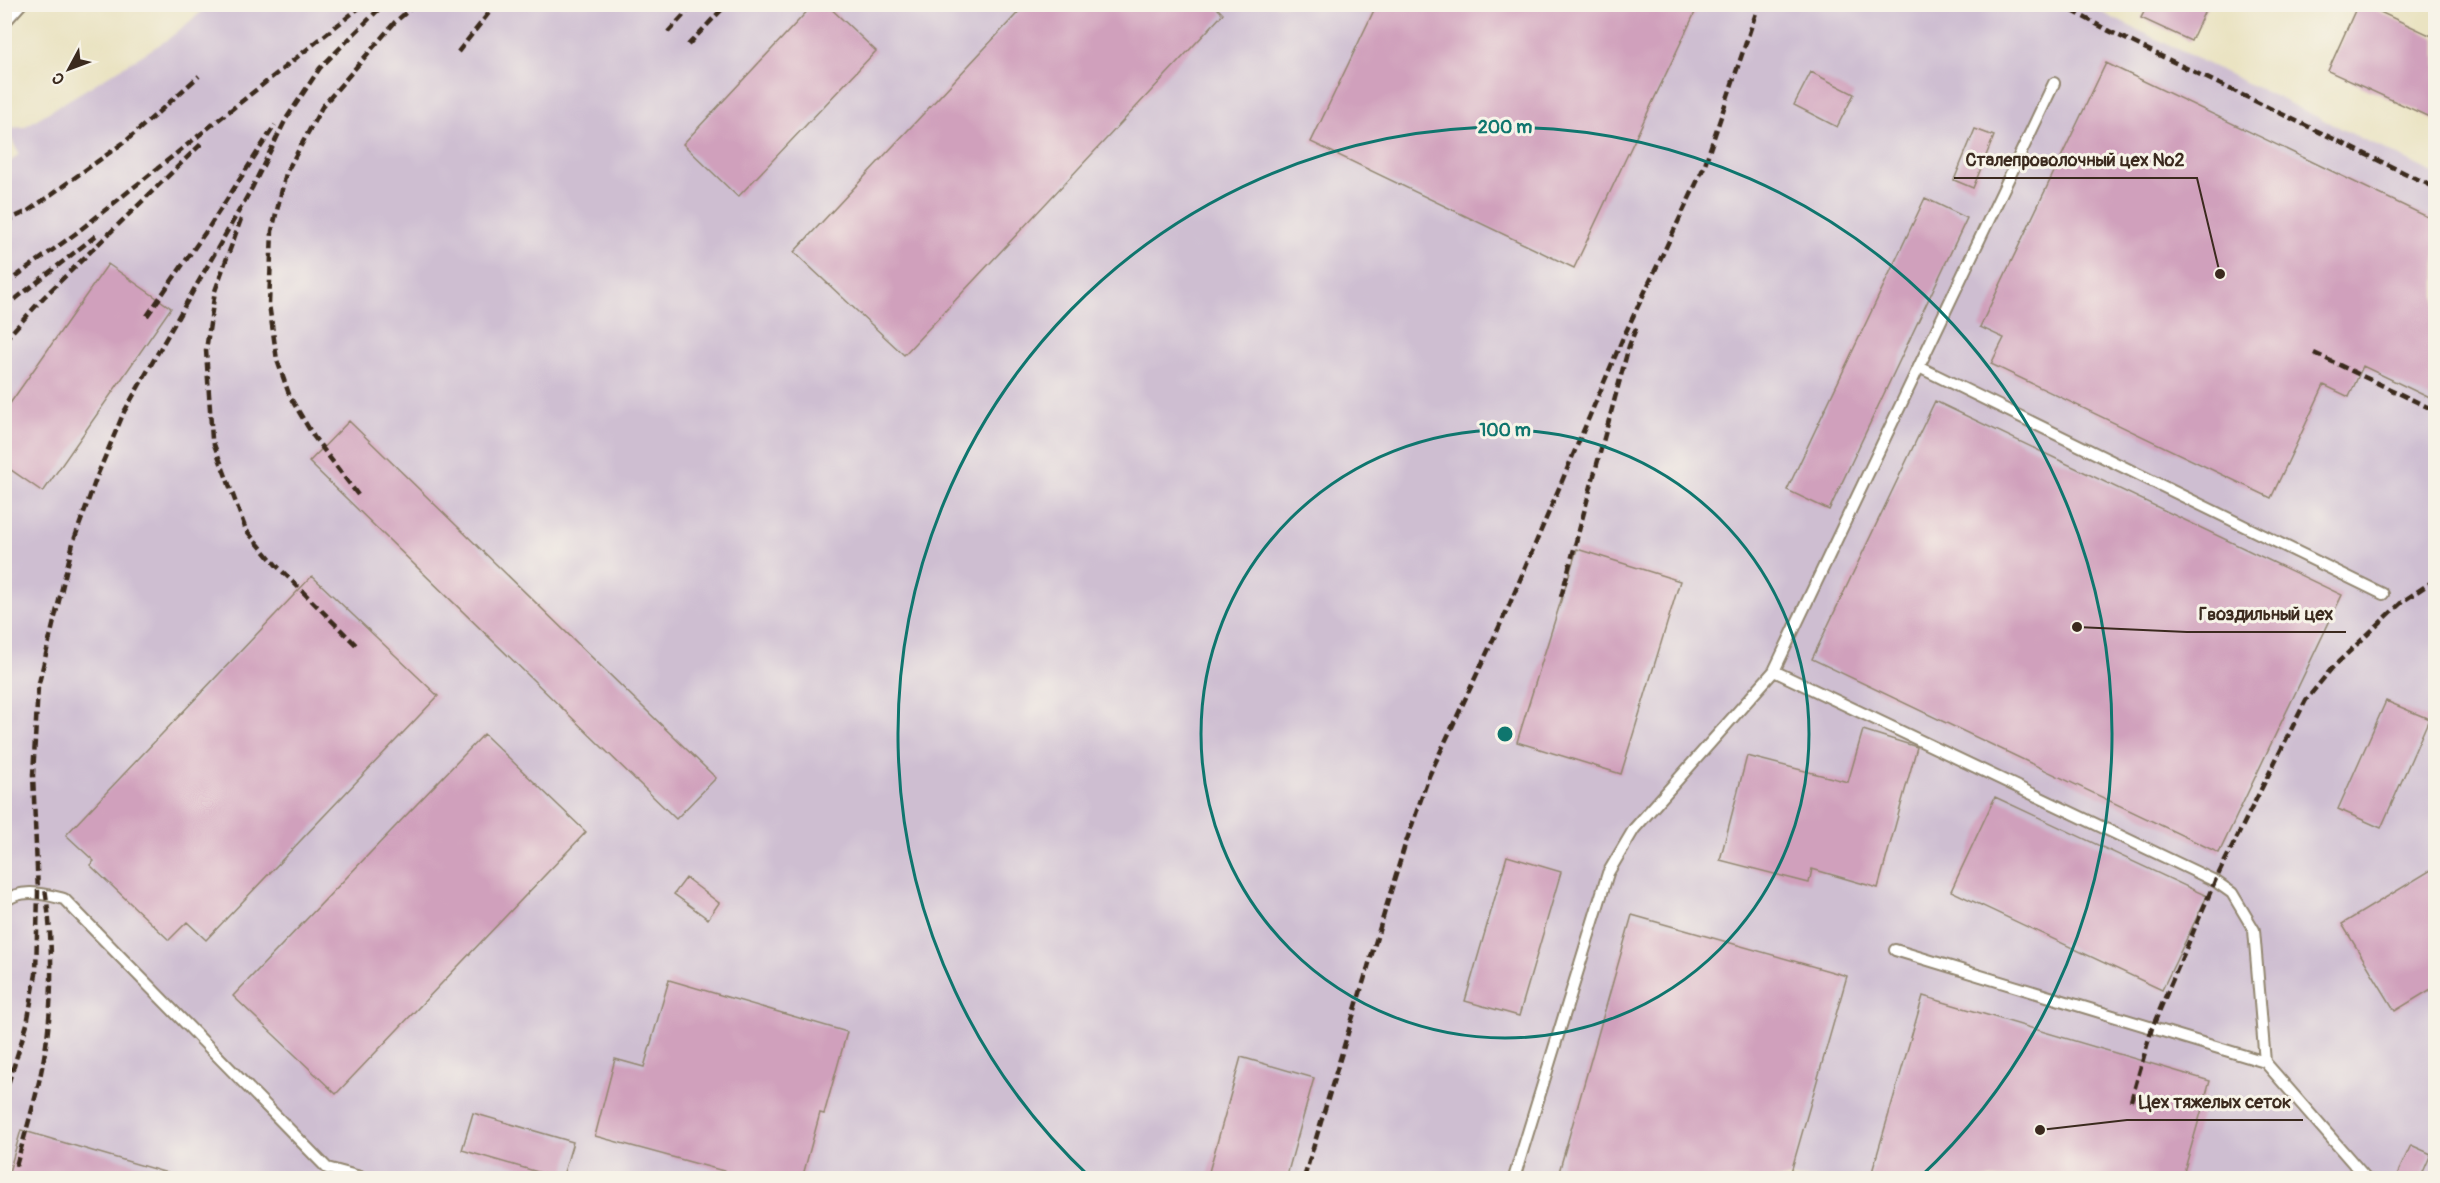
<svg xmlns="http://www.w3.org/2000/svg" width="2440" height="1183" font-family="Pangolin,sans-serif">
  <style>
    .industrial { fill: #cebed1 }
    .building { fill: #d0a0bc }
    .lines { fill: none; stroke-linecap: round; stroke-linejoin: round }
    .service-casing { stroke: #928670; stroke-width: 14 }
    .service { stroke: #fff; stroke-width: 10 }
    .rail { stroke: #3b2a1e; stroke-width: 4.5; stroke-dasharray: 9 4.5; stroke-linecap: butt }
    .ring { fill: none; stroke: #0f766e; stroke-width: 3 }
    .centre { fill: #0f766e; stroke: #f7f3e8; stroke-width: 3 }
    .ring-label { font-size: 18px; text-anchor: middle; font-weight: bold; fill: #0f766e; stroke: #f7f3e8; stroke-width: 6; stroke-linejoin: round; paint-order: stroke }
    .leader { fill: none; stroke: #3b2a1e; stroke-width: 2 }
    .callout-dot { fill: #3b2a1e; stroke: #f7f3e8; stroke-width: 2 }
    .callout-label { font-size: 18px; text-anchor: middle; font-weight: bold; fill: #3b2a1e; stroke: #f7f3e8; stroke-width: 6; stroke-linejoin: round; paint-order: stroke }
  </style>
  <rect width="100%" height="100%" fill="#f7f3e8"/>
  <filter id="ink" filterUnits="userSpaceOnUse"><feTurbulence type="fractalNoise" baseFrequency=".0167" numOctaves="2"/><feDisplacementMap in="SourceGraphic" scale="12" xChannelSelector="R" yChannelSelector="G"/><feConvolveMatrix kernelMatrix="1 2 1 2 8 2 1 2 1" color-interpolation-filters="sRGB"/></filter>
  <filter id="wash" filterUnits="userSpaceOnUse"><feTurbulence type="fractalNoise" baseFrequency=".008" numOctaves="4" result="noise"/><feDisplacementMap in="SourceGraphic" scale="24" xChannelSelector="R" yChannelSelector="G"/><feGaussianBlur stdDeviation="1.35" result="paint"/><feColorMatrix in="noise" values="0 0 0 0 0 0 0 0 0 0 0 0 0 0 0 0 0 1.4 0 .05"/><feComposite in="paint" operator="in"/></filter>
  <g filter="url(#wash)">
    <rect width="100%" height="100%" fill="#eae3c2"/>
    <path class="industrial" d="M 210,5 L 2086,5 L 2435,174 L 2435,1178 L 5,1178 L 4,168 L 19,154 L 6,128 L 24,127 L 167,40 Z"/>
    <g id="blocks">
      <path class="building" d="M 814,4 L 826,4 L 876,51 L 738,197 L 683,144 Z
        M 1026,4 L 1213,4 L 1223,14 L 904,355 L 794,252 Z
        M 1377,4 L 1699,4 L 1574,268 L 1311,142 Z
        M 2148,4 L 2208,4 L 2191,41 L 2141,18 Z
        M 2358,4 L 2363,4 L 2436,38 L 2436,120 L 2328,71 Z
        M 2106,63 L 2436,221 L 2436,401 L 2363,366 L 2349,397 L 2324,385 L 2271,498 L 1991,364 L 2004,338 L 1980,327 Z
        M 1811,72 L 1854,94 L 1837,127 L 1794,105 Z
        M 1975,129 L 1994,136 L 1973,188 L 1954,180 Z
        M 1925,198 L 1967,218 L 1829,510 L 1787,490 Z
        M 108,264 L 171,308 L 43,492 L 4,465 L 4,412 Z
        M 1935,401 L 2342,595 L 2219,853 L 1812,659 Z
        M 349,421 L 716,778 L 676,819 L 309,462 Z
        M 1577,549 L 1680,581 L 1621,774 L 1517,742 Z
        M 312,576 L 438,696 L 206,940 L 187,922 L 169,940 L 90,865 L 94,861 L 66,835 Z
        M 2386,701 L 2429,719 L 2381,828 L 2338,809 Z
        M 1863,730 L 1917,747 L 1878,888 L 1812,869 L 1809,883 L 1720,860 L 1747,756 L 1848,782 Z
        M 484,734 L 586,832 L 336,1094 L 233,996 Z
        M 1995,797 L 2207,896 L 2162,990 L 1951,891 Z
        M 1507,856 L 1561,872 L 1519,1016 L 1465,1001 Z
        M 2436,867 L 2436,986 L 2395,1011 L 2342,924 Z
        M 686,878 L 719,903 L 708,919 L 674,894 Z
        M 1632,915 L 1847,976 L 1789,1179 L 1557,1179 Z
        M 669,980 L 847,1032 L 824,1114 L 820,1113 L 802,1179 L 753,1179 L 595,1136 L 615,1059 L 644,1067 Z
        M 1923,996 L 2210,1081 L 2182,1179 L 1870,1179 Z
        M 1241,1057 L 1314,1078 L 1286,1179 L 1207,1179 Z
        M 473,1113 L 573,1142 L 562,1179 L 462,1150 Z
        M 21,1130 L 171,1174 L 171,1179 L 7,1179 Z
        M 2411,1145 L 2431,1154 L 2420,1179 L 2395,1179 Z"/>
    </g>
  </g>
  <g filter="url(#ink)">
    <use href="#blocks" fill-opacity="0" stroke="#928670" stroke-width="1.5"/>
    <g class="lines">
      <g class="service-casing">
        <path id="service" d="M 2433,4 L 2436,5
          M 4,23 L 21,4
          M 1919,367 L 2383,594
          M 1774,671 L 2215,881 L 2232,893 L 2254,930 L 2265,1062 L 2366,1178
          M 4,902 C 21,887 44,894 64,899 L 327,1168 L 364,1178
          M 1895,950 L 2265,1062
          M 1514,1178 L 1608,873 L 1634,829 L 1774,671 L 2054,83"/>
      </g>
      <use href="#service" class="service"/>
      <path class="rail" d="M 2060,4 L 2109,31 L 2436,188
        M 668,32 L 694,4
        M 688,45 L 727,4
        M 458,52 L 496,4
        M 241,219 L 215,291 L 206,350 L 212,439 L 246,530 L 276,565 L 357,646
        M 4,222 L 28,211 L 126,141 L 199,76
        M 4,285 L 75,234 L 364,4
        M 4,308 L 98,234
        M 147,316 L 207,230 L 275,125
        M 4,341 L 44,297 L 202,143
        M 2314,353 L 2436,411
        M 358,495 L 314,437 L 290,397 L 277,360 L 269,304 L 272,231 L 286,173 L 322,107 L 395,22 L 416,4
        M 1561,597 L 1629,346 L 1637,326
        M 4,1097 L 27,1024 L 36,974 L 38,892 L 33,775 L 38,687 L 73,543 L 97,476 L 124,412 L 252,188 L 286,119 L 320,68 L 384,4
        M 2131,1101 L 2152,1028 L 2215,881 L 2306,700 L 2332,668 L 2402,602 L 2436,579
        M 16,1166 C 27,1127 40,1086 46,1045 C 53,998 53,936 45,889
        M 1304,1178 L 1404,848 L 1429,776 L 1508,608 L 1622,340 L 1704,167 L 1759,4"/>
    </g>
  </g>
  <g class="ring">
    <circle cx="1505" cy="734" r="304"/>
    <path d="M1091 1178A607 607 0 1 1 1919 1178"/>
  </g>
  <circle cx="1505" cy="734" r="9" class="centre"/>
  <g class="ring-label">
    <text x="1505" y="133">200 m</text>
    <text x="1505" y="436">100 m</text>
  </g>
  <path class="leader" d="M2220 274L2197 178H1954M2077 627L2187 632H2346M2040 1130L2127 1120H2303"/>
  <g class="callout-dot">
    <circle cx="2220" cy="274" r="6"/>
    <circle cx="2077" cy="627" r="6"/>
    <circle cx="2040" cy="1130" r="6"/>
  </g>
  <g class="callout-label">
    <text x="2075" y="166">Сталепроволочный цех №2</text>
    <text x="2266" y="620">Гвоздильный цех</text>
    <text x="2215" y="1108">Цех тяжелых сеток</text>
  </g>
  <rect width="2440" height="1183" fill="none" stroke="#f7f3e8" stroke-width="24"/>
  <g transform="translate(69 69) rotate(229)" stroke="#f7f3e8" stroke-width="4.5" paint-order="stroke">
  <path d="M0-4.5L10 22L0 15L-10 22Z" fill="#3b2a1e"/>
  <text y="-9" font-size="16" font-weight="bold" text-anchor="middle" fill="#3b2a1e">С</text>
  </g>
</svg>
